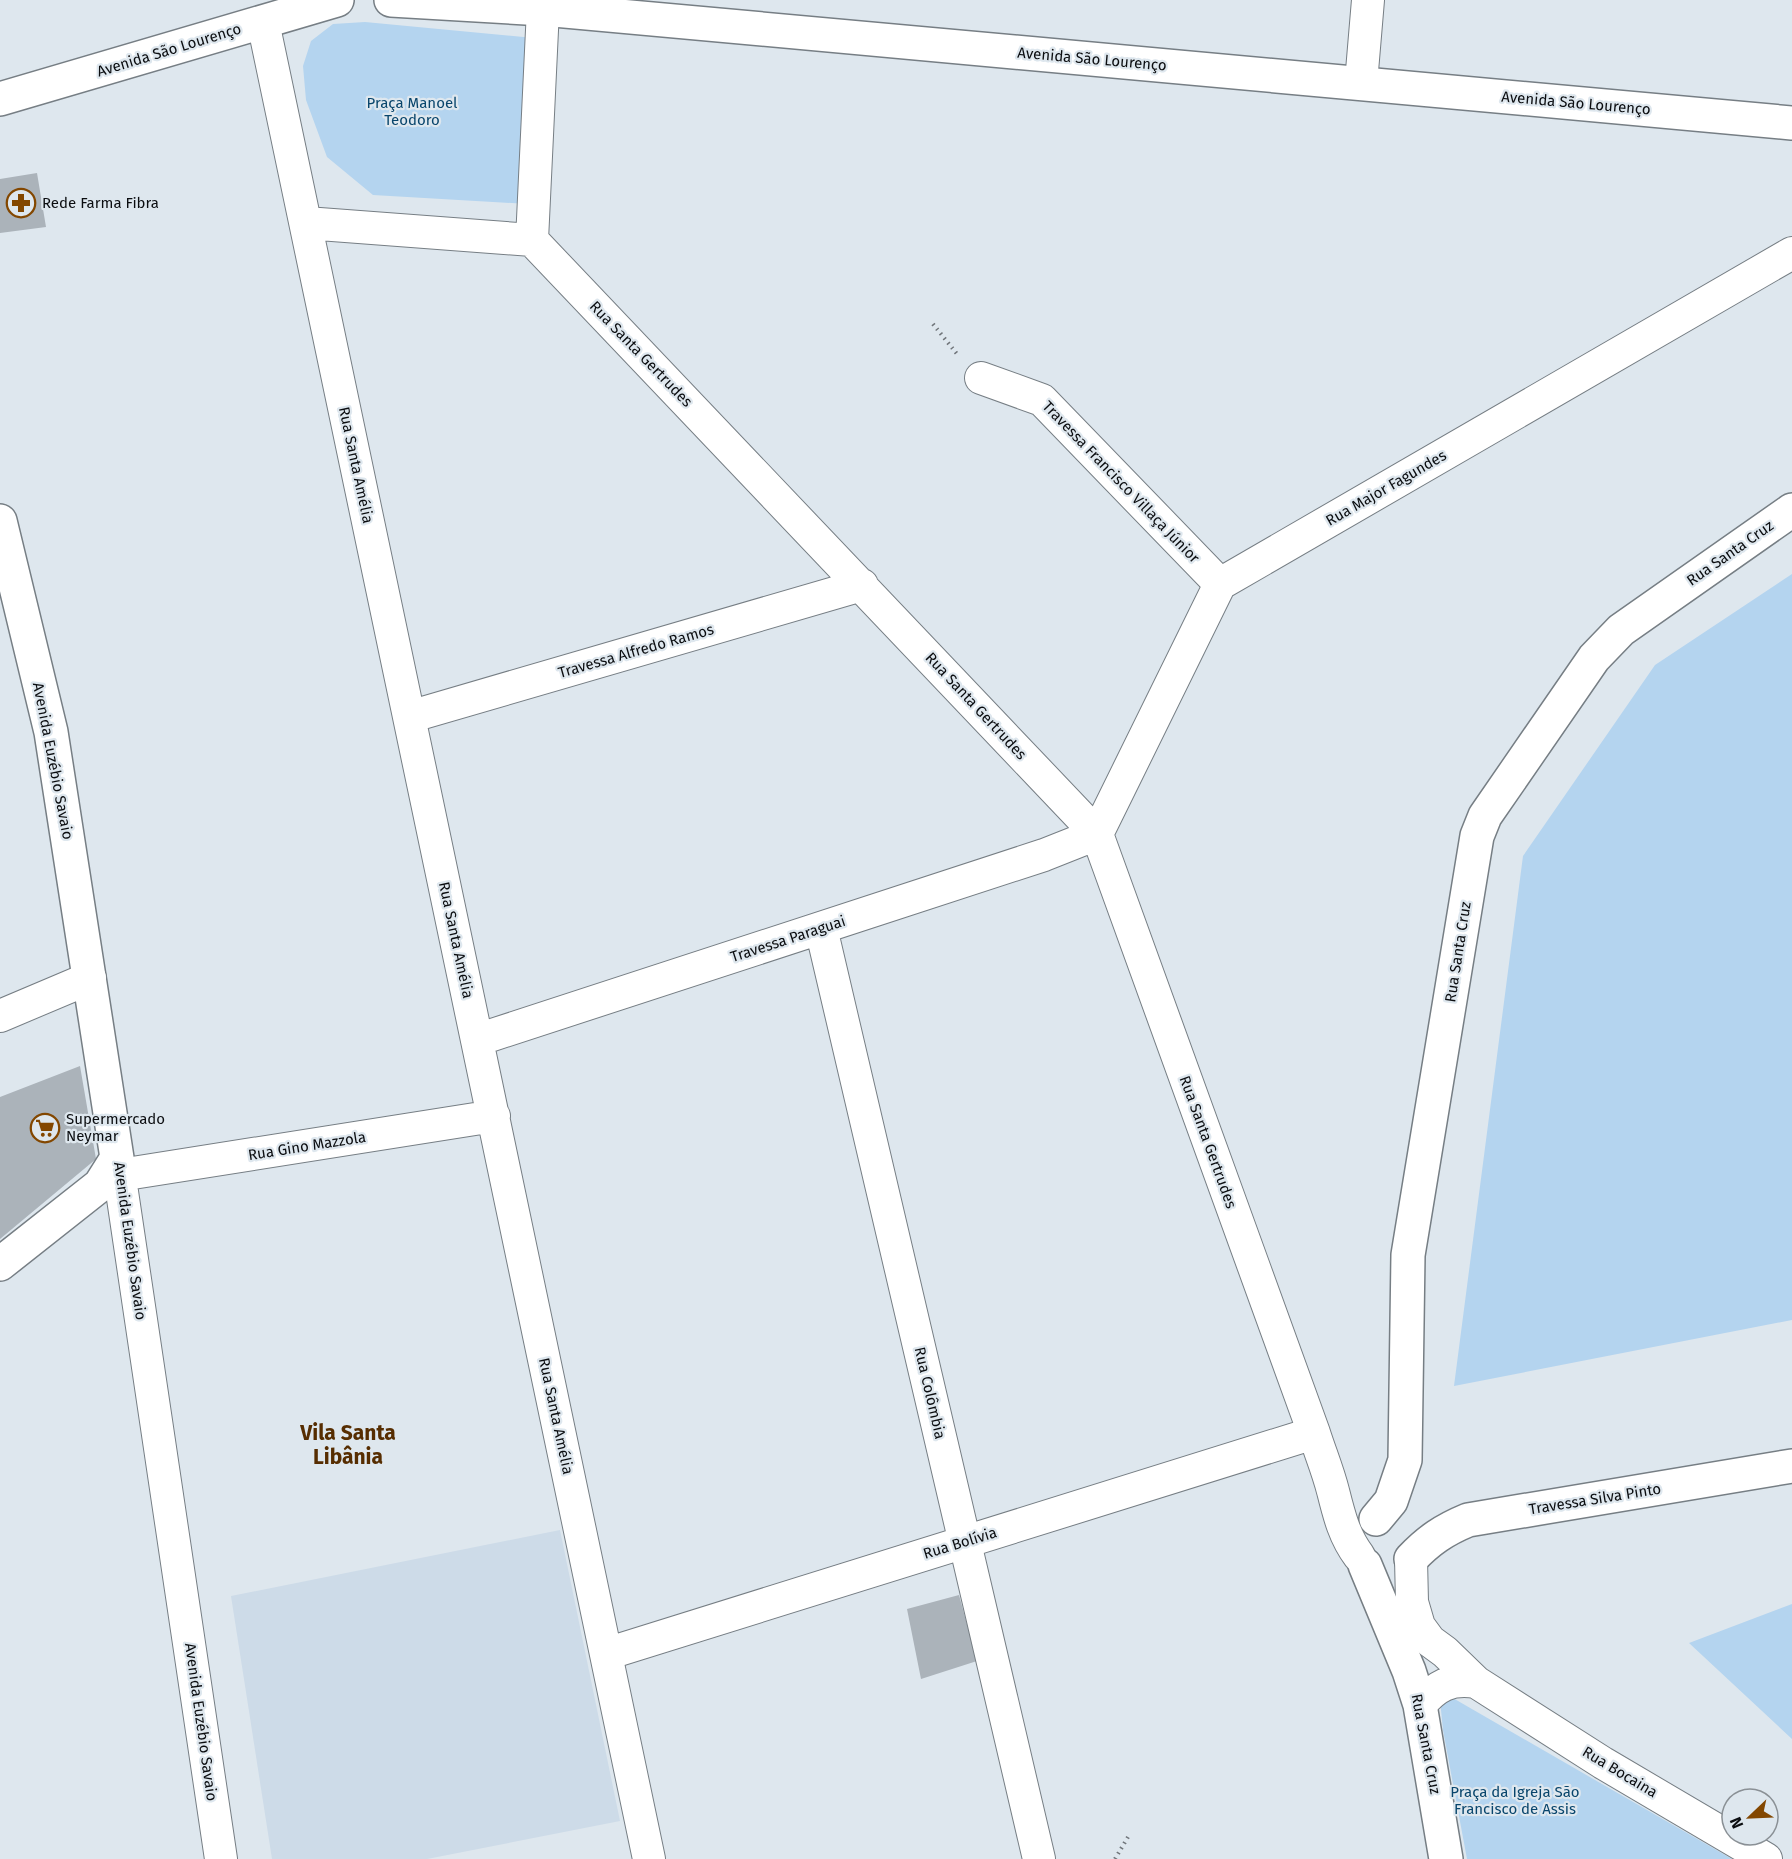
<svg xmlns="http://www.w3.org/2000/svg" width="1792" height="1859" font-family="'Fira Sans',sans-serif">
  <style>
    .built { fill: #cddbe8 }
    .green { fill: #b4d4ef }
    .building { fill: #abb3ba }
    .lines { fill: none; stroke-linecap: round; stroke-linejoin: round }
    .street-casing { stroke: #767e84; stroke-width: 34 }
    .secondary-casing { stroke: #767e84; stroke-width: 36 }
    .path { stroke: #70757a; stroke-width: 4; stroke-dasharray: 1.5 4.5; stroke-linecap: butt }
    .street { stroke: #fff; stroke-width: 32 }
    .secondary { stroke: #fff; stroke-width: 33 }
    .labels { text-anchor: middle; stroke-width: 4.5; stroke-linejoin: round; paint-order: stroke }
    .street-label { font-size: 15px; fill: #0b0d10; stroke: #dee7ee }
    .park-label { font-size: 15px; fill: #08456c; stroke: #dee7ee }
    .poi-label { font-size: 15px; fill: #0b0d10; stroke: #dee7ee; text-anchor: start }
    .district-label { font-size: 21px; font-weight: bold; fill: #562d01; stroke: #dee7ee }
  </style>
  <rect width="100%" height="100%" fill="#dee7ee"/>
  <path class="built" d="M 560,1530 L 620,1821 L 427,1859 L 272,1859 L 231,1596 Z"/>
  <path class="green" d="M 365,22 L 534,38 L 528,204 L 373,195 L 327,157 L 306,100 L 303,66 L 311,41 L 333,24 Z
    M 1792,574 L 1792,1320 L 1454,1386 L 1523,856 L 1655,665 Z
    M 1792,1604 L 1792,1739 L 1689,1643 Z
    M 1439,1690 L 1732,1859 L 1467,1859 L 1443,1730 Z"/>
  <path class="building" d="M 37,173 L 46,227 L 0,233 L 0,179 Z
    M 80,1066 L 96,1159 L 0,1239 L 0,1097 Z
    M 959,1595 L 977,1661 L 921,1679 L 907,1609 Z"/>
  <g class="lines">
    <g class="street-casing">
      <path id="street" d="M 543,9 L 532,240 L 1097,834 L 1314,1433 C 1320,1452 1328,1471 1333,1491 C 1339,1515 1344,1536 1359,1556
        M 263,22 L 649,1859
        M 1361,83 L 1368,0
        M 306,223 L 532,240
        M 981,378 L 1042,400 L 1220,584
        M 409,717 L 862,585
        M 821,928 L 1039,1859
        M 0,1016 L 90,978
        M 477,1040 L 1044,855 L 1097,834 L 1220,584 L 1792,253
        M 117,1158 L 221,1859
        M 120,1175 L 494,1116
        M 1411,1559 L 1412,1602 L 1419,1626 L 1430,1641 L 1445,1652 L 1476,1682 L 1603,1763 L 1766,1859
        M 606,1654 L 1314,1433
        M 1420,1705 C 1436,1686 1450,1678 1476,1682"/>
    </g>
    <g class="secondary-casing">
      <path id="secondary" d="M 391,0 L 543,9 L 1792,123
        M 0,99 L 337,0
        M 0,521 L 51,732 L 117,1158 L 100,1185 L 0,1264
        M 1376,1519 L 1391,1501 L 1405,1460 L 1408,1255 L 1477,836 L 1485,816 L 1594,658 L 1621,630 L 1792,510
        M 1411,1559 C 1429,1540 1444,1530 1468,1520 L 1792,1466
        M 1365,1565 L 1409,1671 L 1420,1705 L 1446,1859"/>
    </g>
    <path class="path" d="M 933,324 L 957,354
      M 1115,1859 L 1128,1837"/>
    <use href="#street" class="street"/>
    <use href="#secondary" class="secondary"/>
  </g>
  <defs>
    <g id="pharmacy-ring" transform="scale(1.5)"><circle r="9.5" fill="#dee7ee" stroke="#834700" stroke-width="1.5"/><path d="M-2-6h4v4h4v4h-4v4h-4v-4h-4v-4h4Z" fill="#834700"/></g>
    <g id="supermarket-ring" transform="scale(1.5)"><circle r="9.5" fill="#dee7ee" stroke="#834700" stroke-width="1.5"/><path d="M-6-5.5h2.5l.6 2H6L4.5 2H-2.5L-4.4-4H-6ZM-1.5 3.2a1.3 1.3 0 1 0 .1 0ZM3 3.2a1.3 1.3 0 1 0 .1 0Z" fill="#834700"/></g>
  </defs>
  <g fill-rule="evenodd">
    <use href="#pharmacy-ring" x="21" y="203"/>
    <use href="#supermarket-ring" x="45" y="1128"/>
  </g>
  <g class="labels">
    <g class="street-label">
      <text transform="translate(169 50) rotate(-17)" y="5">Avenida São Lourenço</text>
      <text transform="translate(1092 59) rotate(5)" y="5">Avenida São Lourenço</text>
      <text transform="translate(1576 103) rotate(5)" y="5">Avenida São Lourenço</text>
      <text transform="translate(641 354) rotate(46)" y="5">Rua Santa Gertrudes</text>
      <text transform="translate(356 465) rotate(78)" y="5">Rua Santa Amélia</text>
      <text transform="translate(1121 482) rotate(46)" y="5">Travessa Francisco Villaça Júnior</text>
      <text transform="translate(1386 488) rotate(-30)" y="5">Rua Major Fagundes</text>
      <text transform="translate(1730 553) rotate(-35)" y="5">Rua Santa Cruz</text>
      <text transform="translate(636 651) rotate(-16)" y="5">Travessa Alfredo Ramos</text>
      <text transform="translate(976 706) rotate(47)" y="5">Rua Santa Gertrudes</text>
      <text transform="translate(53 761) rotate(79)" y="5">Avenida Euzébio Savaio</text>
      <text transform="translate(788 939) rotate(-18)" y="5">Travessa Paraguai</text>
      <text transform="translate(456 940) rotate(78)" y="5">Rua Santa Amélia</text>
      <text transform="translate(1458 952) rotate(-81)" y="5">Rua Santa Cruz</text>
      <text transform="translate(1208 1142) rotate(70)" y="5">Rua Santa Gertrudes</text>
      <text transform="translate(307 1146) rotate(-9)" y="5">Rua Gino Mazzola</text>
      <text transform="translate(130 1241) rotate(82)" y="5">Avenida Euzébio Savaio</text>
      <text transform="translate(930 1393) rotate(77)" y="5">Rua Colômbia</text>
      <text transform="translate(556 1416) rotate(78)" y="5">Rua Santa Amélia</text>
      <text transform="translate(1595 1499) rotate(-9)" y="5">Travessa Silva Pinto</text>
      <text transform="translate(960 1543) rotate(-17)" y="5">Rua Bolívia</text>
      <text transform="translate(201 1722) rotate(82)" y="5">Avenida Euzébio Savaio</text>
      <text transform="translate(1426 1744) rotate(79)" y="5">Rua Santa Cruz</text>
      <text transform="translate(1620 1772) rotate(31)" y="5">Rua Bocaina</text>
    </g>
    <g class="park-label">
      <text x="412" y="108">Praça Manoel<tspan x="412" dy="17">Teodoro</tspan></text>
      <text x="1515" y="1797">Praça da Igreja São<tspan x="1515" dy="17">Francisco de Assis</tspan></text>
    </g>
    <g class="poi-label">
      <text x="42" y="208">Rede Farma Fibra</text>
      <text x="66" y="1124">Supermercado<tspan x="66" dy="17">Neymar</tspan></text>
    </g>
    <g class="district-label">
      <text x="348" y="1440">Vila Santa<tspan x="348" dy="24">Libânia</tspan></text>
    </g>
  </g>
  <g transform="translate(1750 1817) rotate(247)"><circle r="28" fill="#dee7ee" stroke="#8a9095" stroke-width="1.5"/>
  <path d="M0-4.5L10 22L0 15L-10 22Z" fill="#834700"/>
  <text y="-9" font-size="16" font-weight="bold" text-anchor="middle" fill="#0b0d10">N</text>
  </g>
</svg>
